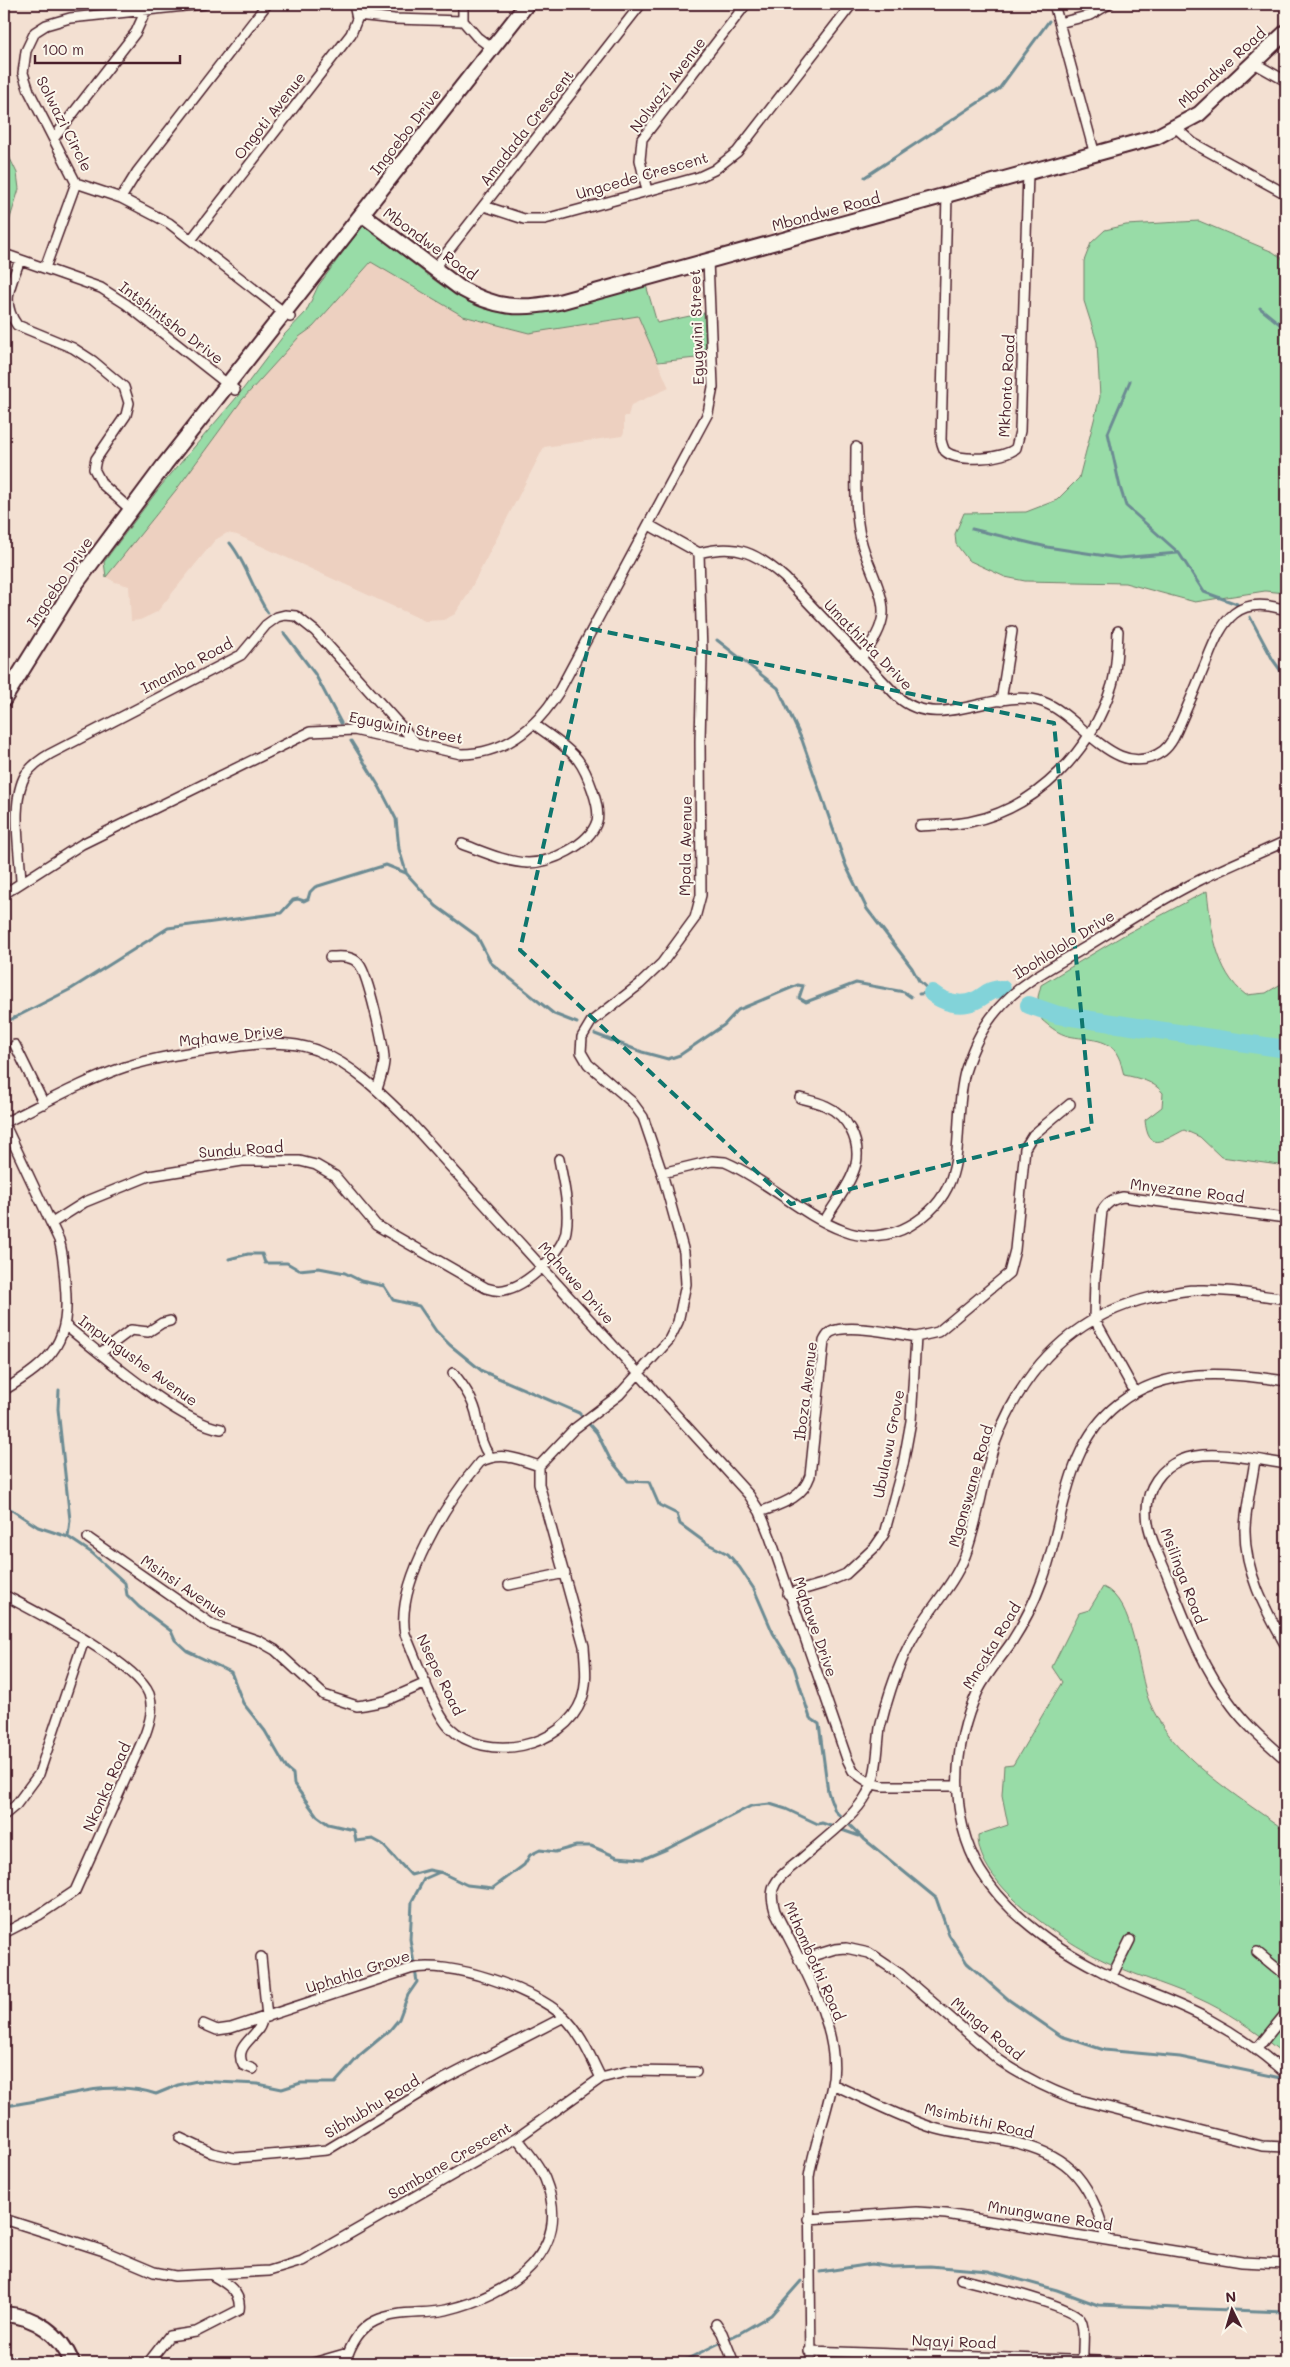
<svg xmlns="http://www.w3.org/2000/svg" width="1290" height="2367" font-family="Mali,sans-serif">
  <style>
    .built { fill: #edd0c0 }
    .green { fill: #98dca7; stroke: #717e69 }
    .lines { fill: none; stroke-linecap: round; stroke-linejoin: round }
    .stream { stroke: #6c8b93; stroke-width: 3 }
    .river { stroke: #82d3d9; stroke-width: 18 }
    .street-casing { stroke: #4a1f2b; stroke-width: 12 }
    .secondary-casing { stroke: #4a1f2b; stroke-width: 18 }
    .street { stroke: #fbf7ec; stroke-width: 9 }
    .secondary { stroke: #fbf7ec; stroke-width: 14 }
    .marked { fill: none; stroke: #0f766e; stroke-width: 4; stroke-dasharray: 10 6; stroke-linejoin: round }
    .labels { text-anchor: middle; stroke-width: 4; stroke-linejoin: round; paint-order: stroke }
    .street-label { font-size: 15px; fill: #4a1f2b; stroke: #fbf7ec }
  </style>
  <rect width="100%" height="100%" fill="#f3e0d2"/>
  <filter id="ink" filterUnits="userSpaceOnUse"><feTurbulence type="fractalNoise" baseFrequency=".02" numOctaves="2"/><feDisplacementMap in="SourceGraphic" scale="10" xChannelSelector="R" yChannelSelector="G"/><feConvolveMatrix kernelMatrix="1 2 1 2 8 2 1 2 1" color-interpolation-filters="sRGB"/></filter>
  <g filter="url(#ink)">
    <path class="built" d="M 371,262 L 463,316 L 529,333 L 638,316 L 669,388 L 631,405 L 628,416 L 624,416 L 624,432 L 622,436 L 544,447 L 467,596 L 455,614 L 444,620 L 425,621 L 237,535 L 227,533 L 215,540 L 157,612 L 140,620 L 131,621 L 129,586 L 115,582 L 106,577 L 176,490 L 242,400 L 299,337 L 313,327 Z"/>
    <path class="green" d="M 4,146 L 17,173 L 19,189 L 4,238 Z
      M 1199,221 L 1273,252 L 1286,261 L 1286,593 L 1265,591 L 1195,602 L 1125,583 L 1025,581 L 1005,577 L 968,560 L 956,544 L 955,534 L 964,513 L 1026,512 L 1057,500 L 1079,478 L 1100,397 L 1097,342 L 1084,301 L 1084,261 L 1091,243 L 1105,230 L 1126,225 Z
      M 363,225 C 397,249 429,280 465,300 C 519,332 591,299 646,285 L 657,323 L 704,313 L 706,357 L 658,362 L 638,316 L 529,333 L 463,316 L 371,262 L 313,327 L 299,337 L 242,400 L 176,490 L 106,577 L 104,562 L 109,555 L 160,487 L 237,397 L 284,335 L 306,312 L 318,286 Z
      M 1207,891 C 1211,927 1215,972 1246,995 L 1266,993 L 1286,981 L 1286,1166 L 1221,1157 L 1200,1137 L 1184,1130 C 1163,1141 1148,1153 1145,1120 L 1162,1107 L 1163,1093 C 1154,1081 1138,1078 1124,1075 C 1122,1069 1121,1061 1118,1056 C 1108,1035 1083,1041 1065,1035 C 1056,1032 1049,1026 1042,1020 L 1038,997 L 1041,985 L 1124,935 Z
      M 1103,1587 C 1135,1600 1138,1674 1149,1701 C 1171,1757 1239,1797 1286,1831 L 1286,2056 C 1262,2036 1236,2017 1208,2003 C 1176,1987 1141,1978 1109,1963 C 1068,1945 976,1885 978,1835 L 1008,1825 L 1002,1795 L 1004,1766 L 1013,1765 L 1062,1682 L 1052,1667 L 1079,1613 L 1089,1610 Z"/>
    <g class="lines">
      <path class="stream" d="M 865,177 L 999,89 L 1049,21
        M 1260,308 L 1286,329
        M 1130,381 L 1108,433 L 1120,487 L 1126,506 L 1179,553 L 1204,592 L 1237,604
        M 972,529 L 1047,547 L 1119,558 L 1178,553
        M 230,543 C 247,564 253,591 268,613
        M 1250,617 L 1273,660 L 1286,678
        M 284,633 L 315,674 L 341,723
        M 717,640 L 778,688 L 802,740 L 846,866 L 867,909 L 912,968 L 919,981 L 932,993
        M 351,741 L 380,788 L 396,819 L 399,849 L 406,872
        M 919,994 L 931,993
        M 4,1023 L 71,989 L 168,928 L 281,913 L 293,900 L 298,899 L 304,901 L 308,899 L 310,892 L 315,887 L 386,865 L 406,873 L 436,906 L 477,936 L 491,963 L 554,1014 L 577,1023
        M 595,1034 L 642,1052 L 668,1059 L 680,1055 L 724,1025 L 738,1010 L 798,985 L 803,986 L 799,998 L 806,1002 L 856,983 L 904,992 L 911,997
        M 229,1259 L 248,1254 L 262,1254 L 265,1263 L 287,1263 L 299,1270 L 319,1268 L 345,1273 L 361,1281 L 384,1286 L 393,1300 L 419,1306 L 436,1331 L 450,1345 L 482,1371 L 579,1413 L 597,1433 L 610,1459 L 628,1481 L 649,1482 L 659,1505 L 677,1514 L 680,1524 L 706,1543 L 728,1554 L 740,1568 L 754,1589 L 773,1633 L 794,1667 L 810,1718 L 819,1724 L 828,1792 L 835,1811 L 864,1839 L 936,1898 L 949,1935 L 967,1963 L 1009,2000 L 1061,2036 L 1104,2050 L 1180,2057 L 1286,2079
        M 59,1390 L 58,1409 L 70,1520 L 68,1537
        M 4,1505 L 38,1527 L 68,1537 L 92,1553 L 125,1583 L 127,1595 L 139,1607 L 171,1631 L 175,1640 L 187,1651 L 231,1672 L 243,1703 L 265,1731 L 287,1769 L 293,1774 L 294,1784 L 317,1816 L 328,1824 L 354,1830 L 356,1841 L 373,1839 L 382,1844 L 411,1875 L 429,1870 L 439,1872
        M 4,2106 C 54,2101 106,2077 156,2094 L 178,2085 L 197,2081 L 258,2084 L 282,2089 L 301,2083 L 335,2083 L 360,2055 L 390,2030 L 399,2019 L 408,1995 L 417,1982 L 410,1939 L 411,1922 L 412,1901 L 424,1879 L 440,1872 L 467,1885 L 493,1888 L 524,1865 L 530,1855 L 540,1850 L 555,1852 L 576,1846 L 591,1846 L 617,1857 L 643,1859 L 667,1849 L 751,1806 L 770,1804 L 786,1809 L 818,1824 L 822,1823 L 859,1836
        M 820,2272 L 872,2264 L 892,2267 L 930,2266 L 988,2271 L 1057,2290 L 1098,2305 L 1286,2312
        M 679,2363 L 740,2333 L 771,2315 L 801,2281"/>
      <path class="river" d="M 932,993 C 943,1002 960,1007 974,1001 C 987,996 985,990 1002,989
        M 1029,1005 L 1058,1015 L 1286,1049"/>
      <g class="street-casing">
        <path id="street" d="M 204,4 L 70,18 L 46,25 L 35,32 L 26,51 L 23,73 L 29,91 L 76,183 L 121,198 L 169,223 L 290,317
          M 1054,4 L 1095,155
          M 357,15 L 394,19 L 463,21 L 463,4
          M 463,21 L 477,37 L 493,49
          M 1059,23 L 1091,15 L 1109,4
          M 1254,63 L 1286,81
          M 1176,128 L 1193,143 L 1286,194
          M 54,138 L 136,32 L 146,10
          M 647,191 L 640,160 L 642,139 L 746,4
          M 947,195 L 941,440 C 942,444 943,448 945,451 C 958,463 1005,459 1016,448 L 1020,431 L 1028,173
          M 121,198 L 137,172 L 267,4
          M 484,206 L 524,219 L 545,219 L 699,177 L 714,170 L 737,152 L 852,4
          M 191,240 L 351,34 L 357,19 L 354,4
          M 4,254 L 101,288 L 126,304 L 235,390
          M 20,260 C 11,284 0,302 17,325 L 73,348 L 93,361 L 124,387 L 129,403 L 126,415 L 96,459 L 94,469 L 102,484 L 131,510
          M 45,268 L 76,183
          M 434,269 L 641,4
          M 856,447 C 856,478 854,510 861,540 C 866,562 884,592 883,613 C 882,630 871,644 862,657
          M 699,553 C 737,543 757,553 785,578 L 898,697 C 939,734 996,685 1043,702 C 1081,715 1117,784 1163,751 C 1173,743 1177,730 1182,719 C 1191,699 1199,680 1207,660 C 1223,619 1237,594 1286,610
          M 1001,701 L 1012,631
          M 920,826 C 936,825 953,825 969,822 C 1038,808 1092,750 1112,685 C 1117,668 1117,649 1118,631
          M 462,844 C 484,852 505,862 528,863 C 550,863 590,845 597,821 C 601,807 587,772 578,760 C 567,746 548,735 534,724
          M 21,882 C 20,852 10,800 26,774 C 32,766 41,759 50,754 L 241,655 L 266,625 L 277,617 L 285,615 L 296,616 L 315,631 L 418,745
          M 4,894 L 82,844 L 310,732 L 354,730 L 461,754 C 505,754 535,729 558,693 L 708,413 L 713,387 L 708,260
          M 330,957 C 340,957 352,955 359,964 C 368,975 385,1048 384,1062 C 383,1072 380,1080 377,1089
          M 15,1045 L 44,1104
          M 800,1098 C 808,1100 818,1102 826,1106 C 847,1115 861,1141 856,1164 C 851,1184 834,1204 824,1222
          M 662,1173 L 712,1161 L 725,1162 C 767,1180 801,1215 844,1231 C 864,1239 890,1237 909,1226 C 975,1189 950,1131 965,1072 C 972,1049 982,1027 998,1009 C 1020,983 1052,967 1081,950 C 1120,926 1159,900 1200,880 C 1228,866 1258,854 1286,841
          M 52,1223 L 85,1202 L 149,1176 L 242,1161 L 300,1161 L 316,1165 L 335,1176 L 376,1225 L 486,1288 C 492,1290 498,1291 504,1290 C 527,1286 562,1253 566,1231 C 570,1208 563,1181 559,1159
          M 66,1326 C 100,1353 180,1423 221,1429
          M 100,1353 L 131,1330 L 148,1332 L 162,1323 L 170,1321
          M 453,1373 C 464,1386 474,1400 477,1417 C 480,1433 480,1443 490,1457
          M 1286,1381 C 1229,1373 1167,1365 1118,1404 C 1063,1447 1065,1521 1042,1581 C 1034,1603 1024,1623 1011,1643 C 1000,1659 987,1673 978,1691 C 952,1746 949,1817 980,1870 C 1007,1915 1056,1948 1101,1971 C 1136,1990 1174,2000 1208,2019 C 1236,2034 1263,2053 1286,2074
          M 4,1390 C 54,1360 71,1341 65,1282 C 64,1267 63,1253 59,1240 L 4,1123 C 43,1104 83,1081 125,1067 C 160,1056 196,1051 233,1047 C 261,1043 289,1040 316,1050 C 353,1065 381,1093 409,1121 L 749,1495 L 760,1512 L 770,1537 L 847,1759 L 853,1771 L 861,1777 L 872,1784 L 883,1786 L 957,1786
          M 1135,1392 L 1094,1318 L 1095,1279 L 1102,1211 C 1107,1202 1113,1199 1123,1197 L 1286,1218
          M 1255,1460 C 1252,1482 1246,1506 1245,1528 C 1244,1571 1265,1609 1286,1646
          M 1286,1464 C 1257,1460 1208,1448 1181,1460 C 1161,1468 1147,1488 1147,1510 C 1146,1532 1159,1555 1167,1575 C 1185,1620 1202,1667 1233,1707 C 1248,1727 1267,1743 1286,1760
          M 539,1466 C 519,1459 501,1451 480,1462 C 448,1500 395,1583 405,1634 C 415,1656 434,1711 449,1727 C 486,1764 564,1748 582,1699 C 588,1681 585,1663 584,1646 L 539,1484 L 539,1466 L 574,1429 L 619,1395 L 669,1340 L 678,1322 L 686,1284 L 684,1252 L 662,1173 L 643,1117 L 632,1102 L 588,1064 L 581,1052 L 582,1037 L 591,1022 L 640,984 L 662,963 L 695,918 L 701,895 L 700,741 L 702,654 L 699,553 L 649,525
          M 760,1512 C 781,1504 802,1499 810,1476 L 824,1341 C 826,1338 827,1334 831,1332 C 848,1323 897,1334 916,1337
          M 88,1538 L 213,1625 L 259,1641 L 275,1650 L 324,1695 L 357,1706 L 364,1705 L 385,1701 L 426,1683
          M 509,1585 L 565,1573
          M 788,1594 L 825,1583 L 846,1574 L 875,1547 L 884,1534 L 903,1465 L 911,1421 L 916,1337 L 938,1332 L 1009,1273 L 1015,1250 L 1025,1148 L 1033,1135 L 1070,1104
          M 4,1595 C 36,1612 136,1662 149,1694 C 154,1709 150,1721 145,1735 L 75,1891 L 39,1915 L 4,1933
          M 4,1815 L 16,1805 L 39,1774 L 84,1640
          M 1284,1883 L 1286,1885
          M 1257,1952 L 1286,1976
          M 261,1957 L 267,2017
          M 799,1960 L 835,1949 L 846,1948 L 869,1953 L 900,1974 L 999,2060 C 1022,2076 1046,2088 1072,2098 L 1262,2146 L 1286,2147
          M 1112,1976 L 1130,1940
          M 203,2024 L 217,2030 L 231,2028 L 410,1969 C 448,1959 534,1989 563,2016 C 581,2033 590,2056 601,2078
          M 1256,2050 L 1286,2013
          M 253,2069 L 243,2065 C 232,2044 261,2037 262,2019
          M 832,2084 C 866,2099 899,2117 934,2128 C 954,2134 976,2136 998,2139 C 1064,2150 1090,2175 1106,2239
          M 180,2138 L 212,2153 L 235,2158 L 327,2150 L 444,2079 L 564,2017
          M 4,2219 L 104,2251 L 154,2272 L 175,2276 L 269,2271 L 302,2261 L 517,2138 L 601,2078 L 629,2071 L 696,2072
          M 808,2219 L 917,2212 L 946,2214 L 1242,2262 L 1286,2264
          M 961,2279 C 981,2284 1071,2305 1080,2319 C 1086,2328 1082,2349 1083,2360
          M 716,2324 L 722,2333 L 734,2363
          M 809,2351 L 1158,2363
          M 148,2363 L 169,2336 L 196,2332 L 239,2310 C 242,2292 226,2283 212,2275
          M 313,2363 L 348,2353
          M 345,2363 C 350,2346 358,2329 375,2321 C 398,2310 423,2315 446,2310 C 510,2295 575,2252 545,2179 C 539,2164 527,2151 517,2138
          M 811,2363 L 809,2177 C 814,2145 826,2116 832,2085 C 843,2029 799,1960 775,1911 C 773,1904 771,1897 773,1889 C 777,1876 791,1868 800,1860 C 821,1841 854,1818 867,1794 C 878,1775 877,1749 880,1728 C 883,1715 887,1701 891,1689 C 898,1668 907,1646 919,1628 C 935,1603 954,1583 965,1556 C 979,1520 982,1480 995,1443 C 1023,1368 1073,1316 1152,1297 C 1167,1294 1182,1290 1197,1290 C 1227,1289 1257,1295 1286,1299"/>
      </g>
      <g class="secondary-casing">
        <path id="secondary" d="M 363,215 L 460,288 C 495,308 519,310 559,302 L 1156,137 L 1199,114 L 1286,32
          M 4,699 L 75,585 L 165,464 L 527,4
          M 4,2314 C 35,2316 61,2334 72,2363"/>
      </g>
      <use href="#street" class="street"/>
      <use href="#secondary" class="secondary"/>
    </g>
  </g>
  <path class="marked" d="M 592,629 L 1054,723 L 1092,1128 L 791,1204 L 520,950 Z"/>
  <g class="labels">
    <g class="street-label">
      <text transform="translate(1222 68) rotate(-42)" y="5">Mbondwe Road</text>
      <text transform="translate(668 85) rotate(-53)" y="5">Nolwazi Avenue</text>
      <text transform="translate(270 116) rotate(-52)" y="5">Ongoti Avenue</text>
      <text transform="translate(64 124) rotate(63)" y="5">Solwazi Circle</text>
      <text transform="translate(527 128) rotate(-52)" y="5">Amadada Crescent</text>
      <text transform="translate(406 132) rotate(-52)" y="5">Ingcebo Drive</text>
      <text transform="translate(642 176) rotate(-16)" y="5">Ungcede Crescent</text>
      <text transform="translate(826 212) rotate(-15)" y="5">Mbondwe Road</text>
      <text transform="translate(430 244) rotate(36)" y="5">Mbondwe Road</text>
      <text transform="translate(171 323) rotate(37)" y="5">Intshintsho Drive</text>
      <text transform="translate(697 327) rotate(-92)" y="5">Egugwini Street</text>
      <text transform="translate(1007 386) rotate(-87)" y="5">Mkhonto Road</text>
      <text transform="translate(60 582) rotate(-56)" y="5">Ingcebo Drive</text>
      <text transform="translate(868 645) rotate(46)" y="5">Umathinta Drive</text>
      <text transform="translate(187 666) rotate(-28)" y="5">Imamba Road</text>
      <text transform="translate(406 728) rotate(11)" y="5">Egugwini Street</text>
      <text transform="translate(686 846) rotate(-89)" y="5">Mpala Avenue</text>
      <text transform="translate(1064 945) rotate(-32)" y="5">Ibohlololo Drive</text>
      <text transform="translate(231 1036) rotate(-6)" y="5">Mqhawe Drive</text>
      <text transform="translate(241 1150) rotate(-4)" y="5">Sundu Road</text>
      <text transform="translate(1187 1191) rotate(7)" y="5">Mnyezane Road</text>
      <text transform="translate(576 1283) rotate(48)" y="5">Mqhawe Drive</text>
      <text transform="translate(138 1361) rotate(36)" y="5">Impungushe Avenue</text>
      <text transform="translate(806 1391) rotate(-83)" y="5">Iboza Avenue</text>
      <text transform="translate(889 1444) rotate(-79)" y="5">Ubulawu Grove</text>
      <text transform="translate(971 1486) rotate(-74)" y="5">Mgonswane Road</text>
      <text transform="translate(1183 1576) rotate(69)" y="5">Msilinga Road</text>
      <text transform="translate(184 1587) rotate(34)" y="5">Msinsi Avenue</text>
      <text transform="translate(815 1627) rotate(71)" y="5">Mqhawe Drive</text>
      <text transform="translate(992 1646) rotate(-59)" y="5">Mncaka Road</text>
      <text transform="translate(440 1675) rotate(64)" y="5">Nsepe Road</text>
      <text transform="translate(107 1787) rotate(-66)" y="5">Nkonka Road</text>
      <text transform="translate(814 1961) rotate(66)" y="5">Mthombothi Road</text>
      <text transform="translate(358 1972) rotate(-18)" y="5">Uphahla Grove</text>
      <text transform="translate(987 2029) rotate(40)" y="5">Munga Road</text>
      <text transform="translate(372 2107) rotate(-31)" y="5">Sibhubhu Road</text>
      <text transform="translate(979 2121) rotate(13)" y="5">Msimbithi Road</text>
      <text transform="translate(450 2161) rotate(-30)" y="5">Sambane Crescent</text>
      <text transform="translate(1050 2216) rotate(9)" y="5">Mnungwane Road</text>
      <text transform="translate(954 2342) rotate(2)" y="5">Nqayi Road</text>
    </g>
  </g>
  <rect width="1290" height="2367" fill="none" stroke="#fbf7ec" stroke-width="20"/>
  <rect x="10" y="10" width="1270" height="2347" fill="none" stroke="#4a1f2b" stroke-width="2" filter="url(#ink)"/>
  <g transform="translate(1232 2310) rotate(355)" stroke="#fbf7ec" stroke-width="4" paint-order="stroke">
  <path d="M0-4L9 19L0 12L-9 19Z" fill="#4a1f2b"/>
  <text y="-8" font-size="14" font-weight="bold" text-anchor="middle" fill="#4a1f2b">N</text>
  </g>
  <path d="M35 55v8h145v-8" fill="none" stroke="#4a1f2b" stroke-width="2.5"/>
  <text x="42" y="55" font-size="15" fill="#4a1f2b" stroke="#fbf7ec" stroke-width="4" paint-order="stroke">100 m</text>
</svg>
